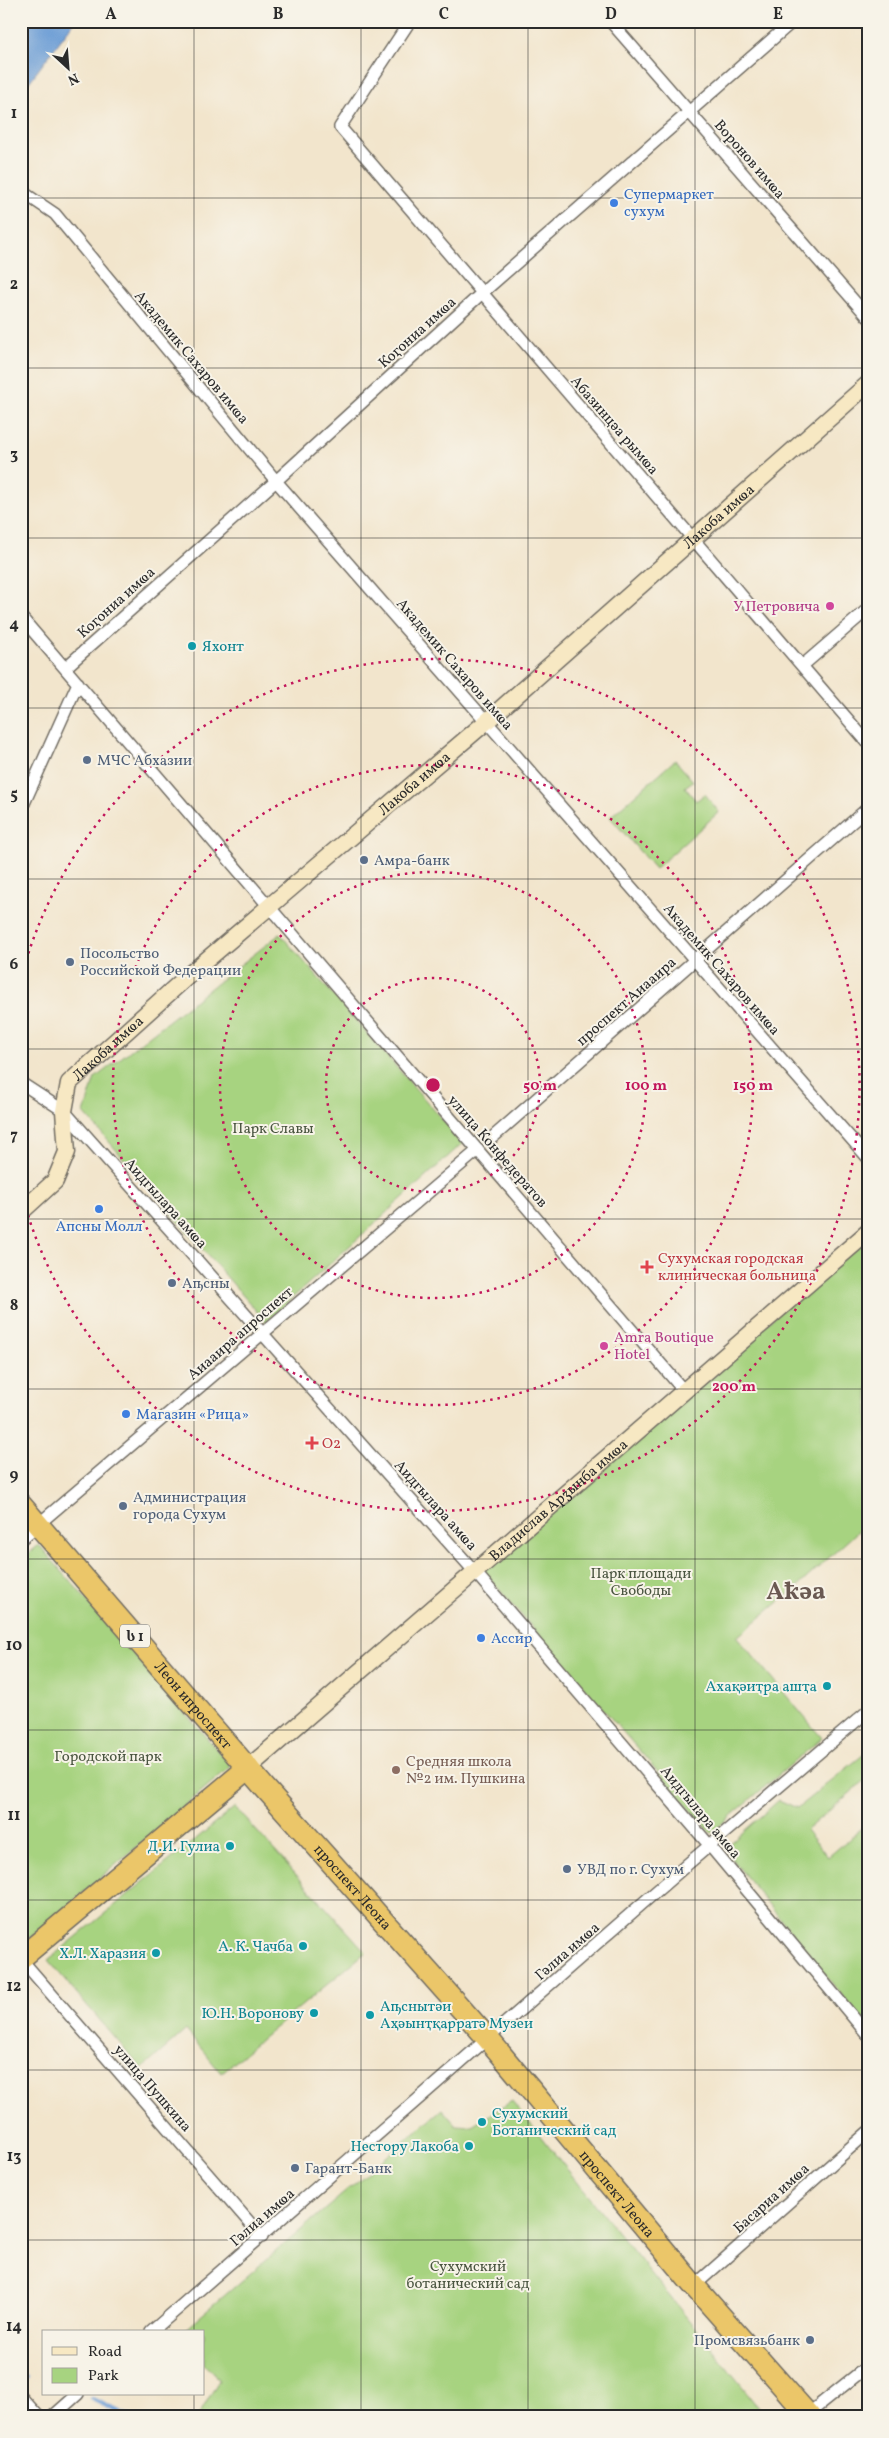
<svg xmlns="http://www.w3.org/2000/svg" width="889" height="2438" font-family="Vollkorn,'Noto Serif Georgian',serif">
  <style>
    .green { fill: #a7d380; stroke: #697f56 }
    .water { fill: #6b9cd5; stroke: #4b6480 }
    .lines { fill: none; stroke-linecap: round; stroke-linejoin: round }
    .stream { stroke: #6b9cd5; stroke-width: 4.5 }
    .street-casing { stroke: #716c63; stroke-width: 14 }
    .secondary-casing { stroke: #716c63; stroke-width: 19 }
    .highway-casing { stroke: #716c63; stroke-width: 24 }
    .street { stroke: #fff; stroke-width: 11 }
    .secondary { stroke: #f7e8c3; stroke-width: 16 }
    .highway { stroke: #ebc669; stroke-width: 21 }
    .grid { fill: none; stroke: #2b2b2b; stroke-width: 1; stroke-opacity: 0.55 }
    .ring { fill: none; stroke: #c2185b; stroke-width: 2.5; stroke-dasharray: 2.5 5 }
    .shop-dot { fill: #3f7fe0; stroke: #f7f3e8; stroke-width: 2 }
    .hotel-dot { fill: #d1479c; stroke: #f7f3e8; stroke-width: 2 }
    .culture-dot { fill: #0f9aa8; stroke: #f7f3e8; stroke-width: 2 }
    .service-dot { fill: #5c6f8a; stroke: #f7f3e8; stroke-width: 2 }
    .health-dot { fill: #e0444e; stroke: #f7f3e8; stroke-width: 2 }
    .education-dot { fill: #8d6e63; stroke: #f7f3e8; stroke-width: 2 }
    .labels { text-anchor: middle; stroke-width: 4; stroke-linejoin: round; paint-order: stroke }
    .shield { fill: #f7f3e8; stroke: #686764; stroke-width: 1 }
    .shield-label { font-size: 14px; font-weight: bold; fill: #2b2b2b }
    .street-label { font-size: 15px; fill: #2b2b2b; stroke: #f7f3e8 }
    .shop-label { font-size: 15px; fill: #366cbe; stroke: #f7f3e8; text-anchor: start }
    .hotel-label { font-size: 15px; fill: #b23c85; stroke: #f7f3e8; text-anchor: end }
    .culture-label { font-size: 15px; fill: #0d838f; stroke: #f7f3e8; text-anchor: end }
    .service-label { font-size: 15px; fill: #4e5e75; stroke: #f7f3e8; text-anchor: start }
    .park-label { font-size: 15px; fill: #4a5540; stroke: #f7f3e8 }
    .health-label { font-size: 15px; fill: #be3a42; stroke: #f7f3e8; text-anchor: start }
    .education-label { font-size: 15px; fill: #785e54; stroke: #f7f3e8; text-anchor: start }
    .town-label { font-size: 25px; font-weight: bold; fill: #6a5952; stroke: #f7f3e8 }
    .centre { fill: #c2185b; stroke: #f7f3e8; stroke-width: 2.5 }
    .ring-label { font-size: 15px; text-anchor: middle; font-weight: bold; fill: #c2185b; stroke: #f7f3e8; stroke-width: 4; stroke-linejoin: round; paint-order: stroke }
    .neatline { fill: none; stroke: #2b2b2b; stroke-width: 2 }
    .grid-label { font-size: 16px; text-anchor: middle; font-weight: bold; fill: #2b2b2b }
  </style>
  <rect width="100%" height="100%" fill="#f7f3e8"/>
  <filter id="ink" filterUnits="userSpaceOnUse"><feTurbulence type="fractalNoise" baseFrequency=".02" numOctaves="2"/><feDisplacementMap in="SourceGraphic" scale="10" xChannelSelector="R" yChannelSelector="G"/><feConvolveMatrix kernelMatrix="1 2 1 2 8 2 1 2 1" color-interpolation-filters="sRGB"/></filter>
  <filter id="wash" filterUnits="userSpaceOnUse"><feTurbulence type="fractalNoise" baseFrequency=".0096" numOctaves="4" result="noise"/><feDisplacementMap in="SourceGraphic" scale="20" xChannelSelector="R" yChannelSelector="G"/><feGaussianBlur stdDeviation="1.12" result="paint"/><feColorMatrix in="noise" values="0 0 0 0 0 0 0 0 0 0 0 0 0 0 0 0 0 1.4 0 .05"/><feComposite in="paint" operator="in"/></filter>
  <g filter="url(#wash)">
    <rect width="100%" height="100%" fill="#f2e5cc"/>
    <path class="green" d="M 675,760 L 693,781 L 685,787 L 696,801 L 705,794 L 719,812 L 655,869 L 610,817 Z
      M 280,934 L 463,1143 L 266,1322 L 84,1113 L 95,1078 Z
      M 868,1235 L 868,1522 L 796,1588 L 737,1637 L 822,1738 L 711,1833 L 483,1571 Z
      M 39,1545 L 231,1766 L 22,1945 L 21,1560 Z
      M 868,1751 L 868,1778 L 806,1830 L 828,1857 L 868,1823 L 868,2028 L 724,1849 L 779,1800 L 797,1808 Z
      M 235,1807 L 366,1952 L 221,2073 L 186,2030 L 142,2069 L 48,1960 Z
      M 512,2101 L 767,2417 L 198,2417 L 219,2380 L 204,2364 L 204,2332 L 182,2332 L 442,2109 L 456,2125 L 472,2126 Z"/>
    <path class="water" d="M 21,21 L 75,21 L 21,93 Z"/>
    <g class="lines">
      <path class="stream" d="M 21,2373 L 26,2378
        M 92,2399 L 130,2417"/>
    </g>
  </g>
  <g filter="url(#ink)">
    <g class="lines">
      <g class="street-casing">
        <path id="street" d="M 410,21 L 340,127 L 868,743
          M 610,21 L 868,317
          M 21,191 L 55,214 L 276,481 L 868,1158
          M 21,617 L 684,1391
          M 802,666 L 868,609
          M 65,668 L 276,481 L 482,293 L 793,21
          M 21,810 L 78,683
          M 21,1083 L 64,1111 L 475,1572 L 710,1846 L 868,2035
          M 493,1137 L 868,808
          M 21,1539 L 478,1150
          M 21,1959 L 262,2237
          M 694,2286 L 868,2132
          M 151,2332 L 690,1862 L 868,1711
          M 21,2397 L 39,2417
          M 808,2414 L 868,2366
          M 52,2417 L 78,2394"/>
      </g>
      <g class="secondary-casing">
        <g id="secondary">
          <path id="s1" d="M 21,1212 L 55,1181 L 67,1152 L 64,1111 L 69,1083 L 190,974 L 486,722 L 868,384"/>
          <path id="s2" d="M 248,1768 L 868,1232"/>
        </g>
      </g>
      <g class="highway-casing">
        <g id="highway">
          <path id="s3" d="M 21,1505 L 264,1787 L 489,2040 L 694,2286 L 810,2417"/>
          <path d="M 21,1958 L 248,1768"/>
        </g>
      </g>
      <use href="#street" class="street"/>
      <use href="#secondary" class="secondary"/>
      <use href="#highway" class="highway"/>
    </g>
  </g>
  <path class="grid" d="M 194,21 L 194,2332M 361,21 L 361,2417M 528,21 L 528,2417M 695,21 L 695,2417M 21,198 L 868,198M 21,368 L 868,368M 21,538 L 868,538M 21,708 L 868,708M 21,879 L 868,879M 21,1049 L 868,1049M 21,1219 L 868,1219M 21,1389 L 868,1389M 21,1559 L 868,1559M 21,1730 L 868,1730M 21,1900 L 868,1900M 21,2070 L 868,2070M 21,2240 L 868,2240M 194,2394 L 194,2417"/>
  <g class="ring">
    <circle cx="433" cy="1085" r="107"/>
    <circle cx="433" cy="1085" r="213"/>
    <circle cx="433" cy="1085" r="320"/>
    <path d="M22 975A426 426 0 1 1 22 1195"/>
  </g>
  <g class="shop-dot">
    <circle cx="614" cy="203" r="5"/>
    <circle cx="99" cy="1209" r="5"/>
    <circle cx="126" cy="1414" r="5"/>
    <circle cx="481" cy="1638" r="5"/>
  </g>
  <g class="hotel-dot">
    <circle cx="830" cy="606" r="5"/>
    <circle cx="604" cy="1346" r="5"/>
  </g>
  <g class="culture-dot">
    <circle cx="192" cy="646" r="5"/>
    <circle cx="827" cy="1686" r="5"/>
    <circle cx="230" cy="1846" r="5"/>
    <circle cx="303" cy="1946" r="5"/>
    <circle cx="156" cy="1953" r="5"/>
    <circle cx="314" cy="2013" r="5"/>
    <circle cx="370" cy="2015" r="5"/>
    <circle cx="482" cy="2122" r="5"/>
    <circle cx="469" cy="2146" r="5"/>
  </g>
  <g class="service-dot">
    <circle cx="87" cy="760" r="5"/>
    <circle cx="364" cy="860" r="5"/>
    <circle cx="70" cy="962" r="5"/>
    <circle cx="172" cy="1283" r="5"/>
    <circle cx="123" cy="1506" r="5"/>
    <circle cx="567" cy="1869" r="5"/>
    <circle cx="295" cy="2168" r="5"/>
    <circle cx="810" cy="2340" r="5"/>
  </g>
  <g class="health-dot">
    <path d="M644.5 1259.5h5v5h5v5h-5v5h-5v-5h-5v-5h5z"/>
    <path d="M309.5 1435.5h5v5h5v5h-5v5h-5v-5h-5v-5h5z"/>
  </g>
  <circle class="education-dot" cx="396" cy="1770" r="5"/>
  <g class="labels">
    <rect class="shield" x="120" y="1624.5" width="30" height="23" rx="4"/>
    <g class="shield-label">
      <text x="135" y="1641">ს 1</text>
    </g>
    <g class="street-label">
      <text transform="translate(750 159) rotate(49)" y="5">Воронов имҩа</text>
      <text transform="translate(417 332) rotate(-42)" y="5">Коӷониа имҩа</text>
      <text transform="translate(192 357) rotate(50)" y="5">Академик Сахаров имҩа</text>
      <text transform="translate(615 425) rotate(49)" y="5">Абазинцәа рымҩа</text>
      <text dy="5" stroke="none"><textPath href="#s1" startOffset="1009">Лакоба имҩа</textPath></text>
      <text transform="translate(116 602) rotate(-42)" y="5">Коӷониа имҩа</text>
      <text transform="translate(455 664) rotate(49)" y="5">Академик Сахаров имҩа</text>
      <text dy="5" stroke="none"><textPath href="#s1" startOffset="604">Лакоба имҩа</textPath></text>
      <text transform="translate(722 969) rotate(49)" y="5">Академик Сахаров имҩа</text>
      <text transform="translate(626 1001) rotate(-41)" y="5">проспект Аиааира</text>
      <text dy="5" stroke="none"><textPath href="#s1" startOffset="199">Лакоба имҩа</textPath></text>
      <text transform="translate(498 1151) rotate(49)" y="5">улица Конфедератов</text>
      <text transform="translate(166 1203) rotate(48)" y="5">Аидгылара амҩа</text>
      <text transform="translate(240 1333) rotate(-41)" y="5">Аиааира апроспект</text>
      <text dy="5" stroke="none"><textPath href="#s2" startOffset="410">Владислав Арӡынба имҩа</textPath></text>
      <text transform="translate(436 1505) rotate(48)" y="5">Аидгылара амҩа</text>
      <text dy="5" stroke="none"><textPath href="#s3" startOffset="264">Леон ипроспект</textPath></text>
      <text transform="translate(701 1812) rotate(50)" y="5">Аидгылара амҩа</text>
      <text dy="5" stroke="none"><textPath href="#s3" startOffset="506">проспект Леона</textPath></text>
      <text transform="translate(567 1951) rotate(-41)" y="5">Гәлиа имҩа</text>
      <text transform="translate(153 2088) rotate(49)" y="5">улица Пушкина</text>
      <text dy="5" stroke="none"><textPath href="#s3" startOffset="911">проспект Леона</textPath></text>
      <text transform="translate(771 2198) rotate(-42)" y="5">Басариа имҩа</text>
      <text transform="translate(262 2217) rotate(-41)" y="5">Гәлиа имҩа</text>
    </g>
    <g class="shop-label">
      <text x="624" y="199">Супермаркет<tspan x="624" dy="17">сухум</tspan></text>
      <text x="99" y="1231" text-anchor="middle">Апсны Молл</text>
      <text x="136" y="1419">Магазин «Рица»</text>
      <text x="491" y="1643">Ассир</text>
    </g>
    <g class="hotel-label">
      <text x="820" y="611">У Петровича</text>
      <text x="614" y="1342" text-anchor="start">Amra Boutique<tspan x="614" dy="17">Hotel</tspan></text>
    </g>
    <g class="culture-label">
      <text x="202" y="651" text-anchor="start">Яхонт</text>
      <text x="817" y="1691">Ахақәиҭра ашҭа</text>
      <text x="220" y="1851">Д.И. Гулиа</text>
      <text x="293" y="1951">А. К. Чачба</text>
      <text x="146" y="1958">Х.Л. Харазия</text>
      <text x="380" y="2011" text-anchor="start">Аҧснытәи<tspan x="380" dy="17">Аҳәынҭқарратә Музеи</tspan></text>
      <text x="304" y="2018">Ю.Н. Воронову</text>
      <text x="492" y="2118" text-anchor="start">Сухумский<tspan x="492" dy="17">Ботанический сад</tspan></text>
      <text x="459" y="2151">Нестору Лакоба</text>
    </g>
    <g class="service-label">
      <text x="97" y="765">МЧС Абхазии</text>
      <text x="374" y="865">Амра-банк</text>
      <text x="80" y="958">Посольство<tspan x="80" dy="17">Российской Федерации</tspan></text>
      <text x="182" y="1288">Аҧсны</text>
      <text x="133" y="1502">Администрация<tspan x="133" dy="17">города Сухум</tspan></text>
      <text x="577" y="1874">УВД по г. Сухум</text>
      <text x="305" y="2173">Гарант-Банк</text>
      <text x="800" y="2345" text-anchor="end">Промсвязьбанк</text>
    </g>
    <g class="park-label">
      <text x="273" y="1133">Парк Славы</text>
      <text x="641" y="1578">Парк площади<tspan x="641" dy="17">Свободы</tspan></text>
      <text x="108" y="1761">Городской парк</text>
      <text x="468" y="2271">Сухумский<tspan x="468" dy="17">ботанический сад</tspan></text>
    </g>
    <g class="health-label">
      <text x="658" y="1263">Сухумская городская<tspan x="658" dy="17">клиническая больница</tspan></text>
      <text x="322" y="1448">О2</text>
    </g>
    <g class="education-label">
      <text x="406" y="1766">Средняя школа<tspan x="406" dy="17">№2 им. Пушкина</tspan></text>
    </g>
    <g class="town-label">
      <text x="796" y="1599">Аҟəа</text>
    </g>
  </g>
  <circle cx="433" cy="1085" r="8" class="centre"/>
  <g class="ring-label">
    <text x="540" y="1090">50 m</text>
    <text x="646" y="1090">100 m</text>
    <text x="753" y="1090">150 m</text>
    <text x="734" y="1391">200 m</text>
  </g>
  <rect width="889" height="2438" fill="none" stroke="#f7f3e8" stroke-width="55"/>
  <rect x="42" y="2330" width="162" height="65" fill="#f7f3e8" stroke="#a5a39c"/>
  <rect x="52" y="2347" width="25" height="8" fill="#f7e8c3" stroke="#a5a39c"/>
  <text x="88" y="2356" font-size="15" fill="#2b2b2b">Road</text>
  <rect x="52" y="2368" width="25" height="15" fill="#a7d380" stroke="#a5a39c"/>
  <text x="88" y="2380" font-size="15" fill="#2b2b2b">Park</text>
  <g transform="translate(68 68) rotate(154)" stroke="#f7f3e8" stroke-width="4" paint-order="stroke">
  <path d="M0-4L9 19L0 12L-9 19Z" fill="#2b2b2b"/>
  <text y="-8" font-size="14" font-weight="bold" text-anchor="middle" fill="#2b2b2b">N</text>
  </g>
  <rect x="28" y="28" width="834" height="2382" class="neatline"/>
  <g class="grid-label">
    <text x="111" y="19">A</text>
    <text x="278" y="19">B</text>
    <text x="444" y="19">C</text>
    <text x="611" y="19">D</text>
    <text x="778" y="19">E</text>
    <text x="14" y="118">1</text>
    <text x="14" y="289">2</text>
    <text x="14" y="459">3</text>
    <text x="14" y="629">4</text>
    <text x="14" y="799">5</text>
    <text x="14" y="969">6</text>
    <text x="14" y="1140">7</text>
    <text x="14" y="1310">8</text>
    <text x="14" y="1480">9</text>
    <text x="14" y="1650">10</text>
    <text x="14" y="1820">11</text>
    <text x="14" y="1991">12</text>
    <text x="14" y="2161">13</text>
    <text x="14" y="2331">14</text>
  </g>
</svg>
